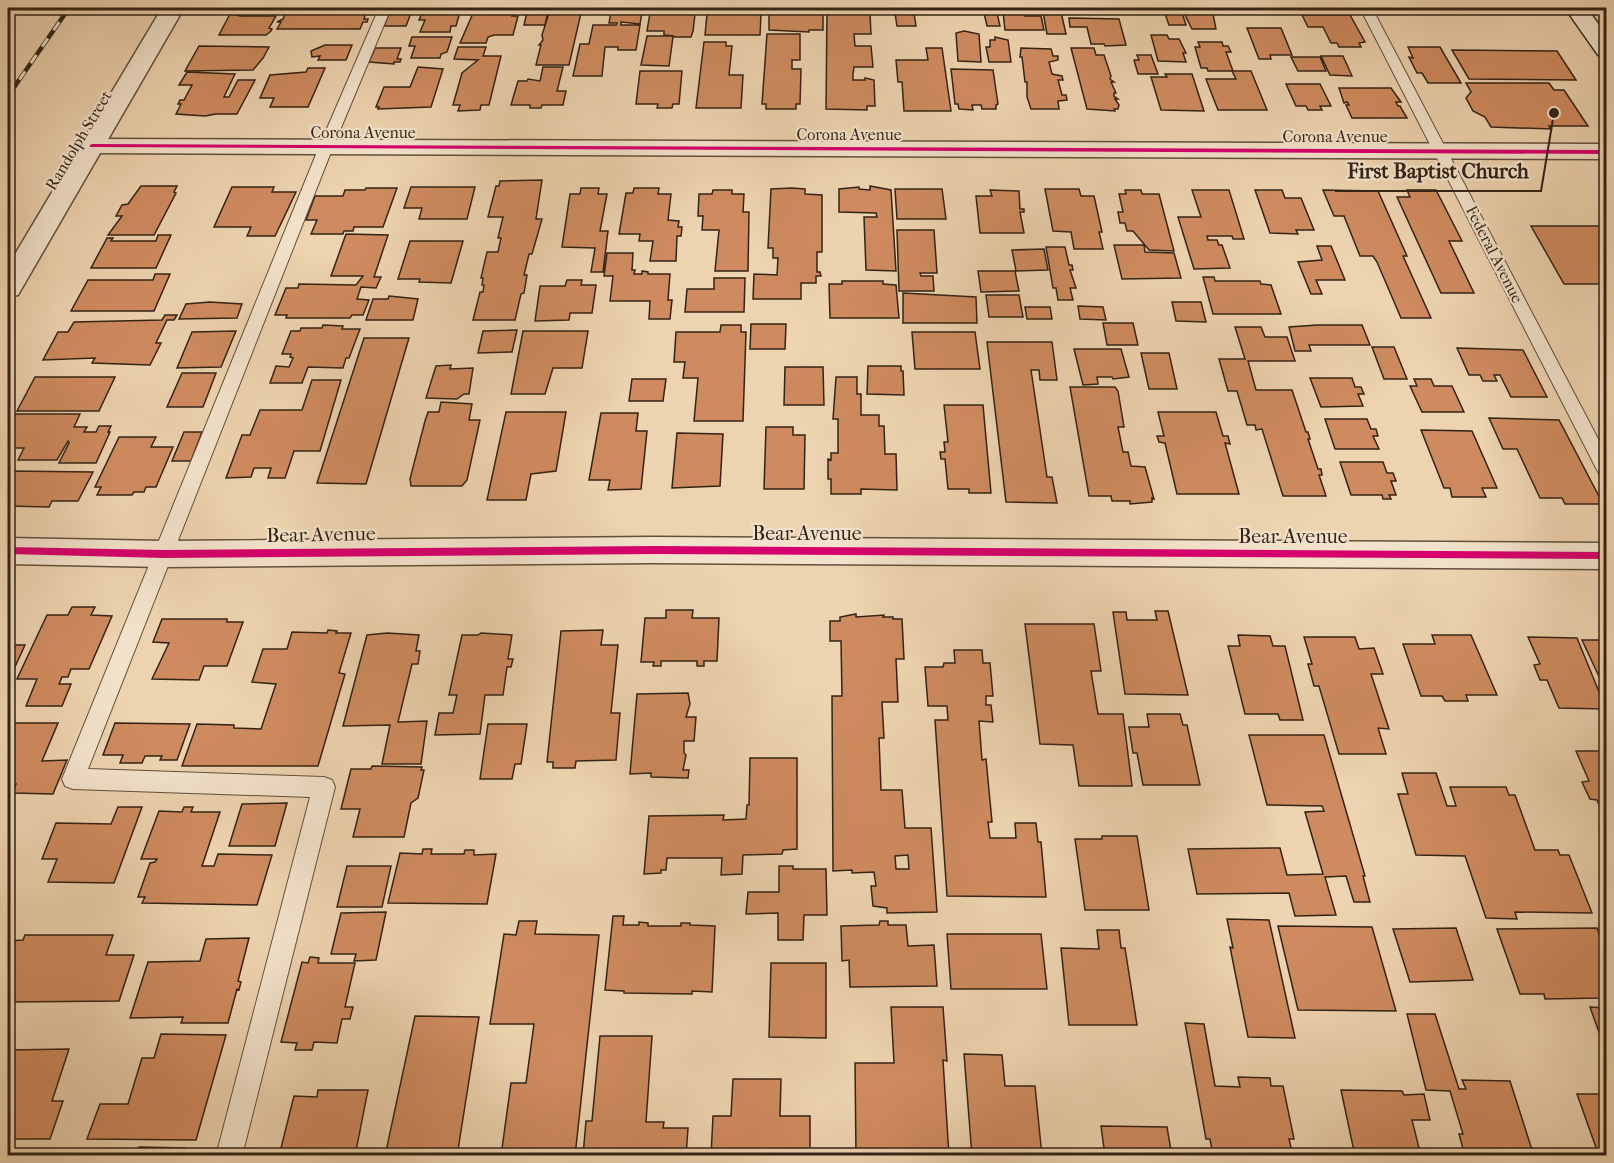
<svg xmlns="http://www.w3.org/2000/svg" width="1614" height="1163" font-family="'IM FELL French Canon',serif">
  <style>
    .building { fill: #cf8b5f; stroke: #332316; stroke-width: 1.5; fill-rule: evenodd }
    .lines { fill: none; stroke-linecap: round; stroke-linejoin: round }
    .service-casing { stroke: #624f3c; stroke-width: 2 }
    .minor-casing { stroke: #624f3c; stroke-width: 3 }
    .tertiary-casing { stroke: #624f3c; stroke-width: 3 }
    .secondary-casing { stroke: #332316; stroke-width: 3 }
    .service { fill: #f3e2cb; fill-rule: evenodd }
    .minor { fill: #f3e2cb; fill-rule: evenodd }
    .tertiary { fill: #f3e2cb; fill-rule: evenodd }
    .secondary { fill: #f3e2cb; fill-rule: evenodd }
    .rail-casing { stroke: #332316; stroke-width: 4.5 }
    .rail { stroke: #f3e2cb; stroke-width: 3; stroke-dasharray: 10; stroke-linecap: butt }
    .cycleway-casing { stroke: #f3e2cb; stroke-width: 4 }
    .cycleway { fill: #d6006c; fill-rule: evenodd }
    .labels { text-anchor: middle; stroke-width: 4.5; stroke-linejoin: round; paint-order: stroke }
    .far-street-label { font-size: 16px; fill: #332316; stroke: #f3e2cb }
    .street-label { font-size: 20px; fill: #332316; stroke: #f3e2cb }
    .leader { fill: none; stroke: #332316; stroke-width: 2 }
    .callout-dot { fill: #332316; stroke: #f3e2cb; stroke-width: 2 }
    .callout-label { font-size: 21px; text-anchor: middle; font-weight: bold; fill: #332316; stroke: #f3e2cb; stroke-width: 4.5; stroke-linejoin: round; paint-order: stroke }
  </style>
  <rect width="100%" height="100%" fill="#edd3af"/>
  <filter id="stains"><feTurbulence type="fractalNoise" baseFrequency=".00333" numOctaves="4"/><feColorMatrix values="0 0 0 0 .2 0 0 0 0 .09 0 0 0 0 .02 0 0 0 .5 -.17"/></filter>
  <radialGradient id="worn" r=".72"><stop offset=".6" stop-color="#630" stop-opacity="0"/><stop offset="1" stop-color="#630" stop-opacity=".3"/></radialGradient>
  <path class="building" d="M 648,8 L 703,8 L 702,11 L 682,11 L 682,13 L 695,14 L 693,31 L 691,37 L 673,37 L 669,66 L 641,65 L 647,36 L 674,36 L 664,35 L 664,31 L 647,31 L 650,13 L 672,14 L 673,11 L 648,11 Z
    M 765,8 L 806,8 L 806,11 L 765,12 Z
    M 942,8 L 985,8 L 979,8 L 979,12 L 943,12 Z
    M 1005,8 L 1056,8 L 1057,10 L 1006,10 Z
    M 1091,8 L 1118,8 L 1119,11 L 1092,11 Z
    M 1260,8 L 1322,8 L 1324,13 L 1262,12 Z
    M 1416,8 L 1527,8 L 1532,14 L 1420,14 Z
    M 474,11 L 508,11 L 507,13 L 513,13 L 512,16 L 518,16 L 513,35 L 494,35 L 488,37 L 486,43 L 460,43 Z
    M 286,12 L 366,12 L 364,19 L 368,19 L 367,22 L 363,22 L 360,29 L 277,29 L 281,22 L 277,22 L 283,19 Z
    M 460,12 L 456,26 L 451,26 L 450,32 L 420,32 L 425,20 L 419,20 L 422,13 Z
    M 527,12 L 548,12 L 545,25 L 524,25 Z
    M 611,12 L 642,12 L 640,24 L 621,22 L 621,25 L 640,25 L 636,50 L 618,50 L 618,47 L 605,47 L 602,76 L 573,76 L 580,44 L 589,44 L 593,25 L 616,25 L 617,23 L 609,23 Z
    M 1003,12 L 1025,12 L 1025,16 L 1041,16 L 1044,30 L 1005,30 Z
    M 1043,12 L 1061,12 L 1066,34 L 1047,34 Z
    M 389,13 L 411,13 L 406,26 L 384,26 Z
    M 549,13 L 581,13 L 569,65 L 536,65 L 541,45 L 539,45 L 543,40 L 542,35 Z
    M 731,13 L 761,14 L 760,35 L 705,35 L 707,14 Z
    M 795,13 L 823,14 L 823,30 L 809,30 L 809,32 L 769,30 L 769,14 Z
    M 895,13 L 914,13 L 916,26 L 897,26 Z
    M 984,13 L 997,13 L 1000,26 L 987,26 Z
    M 1182,13 L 1186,25 L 1169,25 L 1165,14 Z
    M 1184,13 L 1213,14 L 1216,29 L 1192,29 Z
    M 230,14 L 241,16 L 276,16 L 269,28 L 272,29 L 271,31 L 266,35 L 219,35 Z
    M 827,14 L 870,14 L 871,34 L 854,34 L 855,46 L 871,46 L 873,67 L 854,67 L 853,74 L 853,80 L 865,80 L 865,78 L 874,80 L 875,106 L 867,106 L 867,110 L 826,109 Z
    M 1302,15 L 1350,15 L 1365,42 L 1359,43 L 1361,47 L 1339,47 L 1337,43 L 1331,43 L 1323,27 L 1308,27 Z
    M 1069,18 L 1119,19 L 1126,45 L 1105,46 L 1104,44 L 1091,44 L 1087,27 L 1070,27 Z
    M 1247,28 L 1281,28 L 1292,55 L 1270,55 L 1271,59 L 1259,59 Z
    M 964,31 L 979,34 L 981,62 L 958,61 L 956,33 Z
    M 767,34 L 800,34 L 800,60 L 792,60 L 792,69 L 801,69 L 800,104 L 796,104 L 796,109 L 766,109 L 766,104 L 762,104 Z
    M 1151,35 L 1167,35 L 1169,39 L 1179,39 L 1186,53 L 1183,53 L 1186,62 L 1158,61 Z
    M 412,37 L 452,37 L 447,52 L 441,54 L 440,58 L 411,58 L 415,46 L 409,46 Z
    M 995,37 L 1008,40 L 1011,62 L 989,62 L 986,47 L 990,47 L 990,40 L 995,40 Z
    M 704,42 L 726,42 L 726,46 L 732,46 L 729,75 L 743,75 L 741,108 L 696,108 Z
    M 1198,42 L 1222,42 L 1223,46 L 1228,46 L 1231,52 L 1226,52 L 1233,71 L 1251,71 L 1267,110 L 1218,110 L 1206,79 L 1236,79 L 1232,71 L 1208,71 L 1207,68 L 1201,68 L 1195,47 L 1200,47 Z
    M 325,45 L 352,45 L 346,60 L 318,60 L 320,56 L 312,57 L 311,51 Z
    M 199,46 L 269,47 L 263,58 L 253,70 L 185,71 Z
    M 458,47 L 486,47 L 483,56 L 501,56 L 489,105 L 481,105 L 480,110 L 458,111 L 460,105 L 453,105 L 462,73 L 478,60 L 454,59 Z
    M 1408,47 L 1440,47 L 1461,83 L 1428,83 L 1422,73 L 1417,73 L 1409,57 L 1413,58 Z
    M 375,48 L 401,48 L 397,59 L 401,59 L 400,62 L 394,62 L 394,64 L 369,62 Z
    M 926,48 L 942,48 L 951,111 L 904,111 L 902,82 L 898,82 L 896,60 L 928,60 Z
    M 1021,48 L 1051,49 L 1053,56 L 1058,56 L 1058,60 L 1049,62 L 1052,74 L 1062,76 L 1063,80 L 1058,80 L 1062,95 L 1066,95 L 1067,100 L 1058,101 L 1059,109 L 1031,109 L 1027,97 L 1027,82 L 1025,82 L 1022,57 L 1020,57 Z
    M 1071,48 L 1094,48 L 1096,55 L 1104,55 L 1111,76 L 1110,79 L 1114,82 L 1111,82 L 1116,93 L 1114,93 L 1114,96 L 1118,99 L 1115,99 L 1119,105 L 1118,109 L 1114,109 L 1115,111 L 1087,109 Z
    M 1452,50 L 1557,51 L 1576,80 L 1469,79 Z
    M 1137,55 L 1151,55 L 1158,74 L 1138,74 L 1134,60 L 1139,60 Z
    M 1321,56 L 1343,56 L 1352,76 L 1330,75 Z
    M 1291,57 L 1320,57 L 1326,71 L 1298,71 Z
    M 418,67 L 443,69 L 431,107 L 378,109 L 379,107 L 376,107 L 384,87 L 410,87 Z
    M 543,67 L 563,67 L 557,91 L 566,91 L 563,105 L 542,105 L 541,108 L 530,108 L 530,105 L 511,105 L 518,81 L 527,81 L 528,79 L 540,81 Z
    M 308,68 L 325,68 L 308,107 L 270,107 L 274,98 L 260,98 L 270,75 L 306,72 Z
    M 951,69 L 993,70 L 998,104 L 996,105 L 996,109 L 982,109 L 981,105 L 972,105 L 973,110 L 959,109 L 958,104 L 955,104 Z
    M 640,71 L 682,71 L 679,104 L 673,104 L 672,108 L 657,108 L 658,104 L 636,104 Z
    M 187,72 L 235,74 L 224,97 L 229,97 L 238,80 L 255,80 L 237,114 L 216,114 L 205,116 L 176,114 L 181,104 L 178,104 L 180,100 L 184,100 L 192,85 L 179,85 Z
    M 1165,74 L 1192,74 L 1204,111 L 1161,110 L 1151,77 L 1167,77 Z
    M 1466,83 L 1549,83 L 1554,90 L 1564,90 L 1588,126 L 1549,126 L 1551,129 L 1491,127 L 1485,117 L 1473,111 L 1466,98 L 1471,92 Z
    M 1286,84 L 1320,84 L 1331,106 L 1320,106 L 1322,110 L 1308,110 L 1306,106 L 1296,106 Z
    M 1339,88 L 1391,88 L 1401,102 L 1396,102 L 1398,106 L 1400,106 L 1407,118 L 1352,118 L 1346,105 L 1349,105 L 1347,102 L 1344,103 Z
    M 542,180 L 536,219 L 542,219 L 532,254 L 529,254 L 524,275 L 527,275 L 524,293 L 521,294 L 515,320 L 473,320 L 480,292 L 483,292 L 484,285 L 482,285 L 483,278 L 481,278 L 487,252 L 498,252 L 501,238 L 498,238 L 503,217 L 488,217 L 496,186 L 499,186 L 500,181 Z
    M 141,186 L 177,186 L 174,192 L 176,193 L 154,235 L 108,235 L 122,216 L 116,216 L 122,205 L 128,204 Z
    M 870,186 L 891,190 L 896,271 L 866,270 L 864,217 L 877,217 L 876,213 L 839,212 L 839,189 L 859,187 L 859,189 L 870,190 Z
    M 232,187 L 274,187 L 272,192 L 296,192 L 275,236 L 247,236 L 251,227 L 214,227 Z
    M 411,187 L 475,187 L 467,219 L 419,219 L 422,208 L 404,208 Z
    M 366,188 L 397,188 L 383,227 L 354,227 L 353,231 L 344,231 L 343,234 L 311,234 L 317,220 L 306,220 L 315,196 L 343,196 L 345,190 L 365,190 Z
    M 581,188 L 599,188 L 598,194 L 607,194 L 600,231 L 608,231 L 603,272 L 591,272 L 595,248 L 562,247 L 570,194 L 580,194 Z
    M 634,188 L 659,188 L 658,194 L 671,194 L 668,220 L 679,221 L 678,227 L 682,227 L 681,236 L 677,236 L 676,261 L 650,261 L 653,241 L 639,241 L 640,234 L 619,234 L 626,193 L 633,193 Z
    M 792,188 L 805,189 L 805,194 L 822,195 L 822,252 L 817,252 L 817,272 L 820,272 L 821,276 L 816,276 L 816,283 L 801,283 L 801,299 L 753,299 L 754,274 L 777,275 L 778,258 L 773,258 L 773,248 L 768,248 L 771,189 Z
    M 895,189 L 942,189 L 946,219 L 897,219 Z
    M 1045,189 L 1079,189 L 1081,196 L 1094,196 L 1102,232 L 1099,232 L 1103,249 L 1074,249 L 1071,232 L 1053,231 Z
    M 713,190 L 732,190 L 732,194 L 744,194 L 743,212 L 749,212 L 748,271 L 715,271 L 719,230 L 702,230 L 703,216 L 698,216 L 699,194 L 712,194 Z
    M 990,190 L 1019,191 L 1020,209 L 1024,209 L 1024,212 L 1020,212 L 1024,233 L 980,233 L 976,196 L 992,196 Z
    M 1125,190 L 1141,190 L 1142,194 L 1159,194 L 1174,251 L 1149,250 L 1133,231 L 1127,231 L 1125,223 L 1120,223 L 1118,212 L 1123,212 L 1119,194 L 1126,194 Z
    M 1192,190 L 1229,190 L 1244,239 L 1233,239 L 1232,236 L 1207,236 L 1208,240 L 1217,240 L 1219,245 L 1222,245 L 1230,268 L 1194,269 L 1178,217 L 1201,217 Z
    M 1255,190 L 1282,190 L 1285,198 L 1301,198 L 1314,230 L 1296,230 L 1298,234 L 1270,233 Z
    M 1323,190 L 1378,191 L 1407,256 L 1403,256 L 1431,318 L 1401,318 L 1377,262 L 1373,256 L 1360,256 L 1344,216 L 1334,216 Z
    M 1407,190 L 1436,190 L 1462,241 L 1449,241 L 1474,293 L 1441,293 L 1397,197 L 1410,197 Z
    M 1531,226 L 1606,226 L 1606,284 L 1564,284 Z
    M 897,230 L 934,230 L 937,273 L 920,273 L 921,276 L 933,276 L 934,291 L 899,291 Z
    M 346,234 L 388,235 L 374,277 L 381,277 L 376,288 L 361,287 L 357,299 L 369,300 L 363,315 L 352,315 L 350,318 L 286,318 L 287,315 L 275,315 L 286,288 L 298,288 L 299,284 L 356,285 L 363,276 L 331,276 Z
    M 158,235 L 171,235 L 156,268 L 91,268 L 107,238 L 113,238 L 111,241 L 156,241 Z
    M 410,241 L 463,241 L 451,283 L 419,282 L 420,279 L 398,279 Z
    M 1114,245 L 1144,245 L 1145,252 L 1174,253 L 1181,278 L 1122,279 Z
    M 1317,246 L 1331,246 L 1345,280 L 1316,280 L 1322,294 L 1311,294 L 1298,262 L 1322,260 Z
    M 1046,247 L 1065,247 L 1069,265 L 1072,265 L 1073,270 L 1070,270 L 1076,288 L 1070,288 L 1073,300 L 1058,300 L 1056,288 L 1053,288 Z
    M 1044,249 L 1048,270 L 1016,271 L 1012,250 Z
    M 607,253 L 633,253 L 632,270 L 635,270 L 634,274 L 642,274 L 642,271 L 648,272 L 648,274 L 670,274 L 668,300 L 672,300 L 670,319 L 649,319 L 650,301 L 610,301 L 613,276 L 604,276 Z
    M 978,271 L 1015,271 L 1019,291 L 981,292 Z
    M 155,274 L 170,274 L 154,311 L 71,311 L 88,280 L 153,280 Z
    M 1203,277 L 1214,277 L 1215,281 L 1260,281 L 1261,284 L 1271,285 L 1281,314 L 1213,314 Z
    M 714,278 L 745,278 L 744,312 L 685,312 L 687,289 L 714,289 Z
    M 567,280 L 582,280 L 581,285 L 596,285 L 592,313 L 570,313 L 569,320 L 535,321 L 540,286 L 565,286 Z
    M 842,281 L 883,281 L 883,284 L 896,285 L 899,318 L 830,318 L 829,284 L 842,284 Z
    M 903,293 L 976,297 L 977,323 L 903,323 Z
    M 986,295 L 1019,295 L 1023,317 L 989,317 Z
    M 389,296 L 418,299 L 413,320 L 366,320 L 373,299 L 388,299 Z
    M 210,302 L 242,304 L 237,318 L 179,319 L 186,304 Z
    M 1172,302 L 1201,302 L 1206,322 L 1176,321 Z
    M 1078,306 L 1103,307 L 1106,320 L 1080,319 Z
    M 1025,307 L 1050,307 L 1052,319 L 1027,319 Z
    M 165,315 L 177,315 L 174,320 L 167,320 L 156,343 L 161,343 L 150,365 L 92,363 L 95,358 L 43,360 L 58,332 L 68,332 L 74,322 L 162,320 Z
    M 1103,323 L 1133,323 L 1138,345 L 1107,345 Z
    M 751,324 L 786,324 L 785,349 L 750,349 Z
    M 323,325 L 343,326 L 342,329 L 360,329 L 349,358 L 346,358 L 343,368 L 308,367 L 302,383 L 270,383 L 276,366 L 289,367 L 293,358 L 290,357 L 291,354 L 282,354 L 291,331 L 300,331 L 301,328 L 322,328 Z
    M 721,325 L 741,325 L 741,332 L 746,332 L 743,421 L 694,421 L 698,378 L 683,378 L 685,362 L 674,362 L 676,332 L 720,332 Z
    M 1317,325 L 1362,325 L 1370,345 L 1309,345 L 1311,351 L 1295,351 L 1289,327 Z
    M 1235,327 L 1261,327 L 1265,337 L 1287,337 L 1295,361 L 1248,361 L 1256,390 L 1292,390 L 1306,432 L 1308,432 L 1310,439 L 1308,439 L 1318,469 L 1321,469 L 1322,475 L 1319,475 L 1326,496 L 1283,496 L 1262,429 L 1256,430 L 1255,425 L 1247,425 L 1237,391 L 1228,391 L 1219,359 L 1245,359 Z
    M 517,330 L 512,352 L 478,353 L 483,331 Z
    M 236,331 L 221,367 L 177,368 L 192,332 Z
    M 523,331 L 588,331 L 582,368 L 553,368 L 545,394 L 511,394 Z
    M 912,332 L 975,332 L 980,369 L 915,369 Z
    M 364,338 L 409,338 L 366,484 L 317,483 Z
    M 987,342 L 1052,342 L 1057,380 L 1040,380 L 1039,370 L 1031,370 L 1047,477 L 1052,477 L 1057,503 L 1006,502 Z
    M 1372,347 L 1394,347 L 1407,379 L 1384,379 Z
    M 1457,348 L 1523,350 L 1547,397 L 1511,397 L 1500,375 L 1494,375 L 1497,381 L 1483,381 L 1480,375 L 1469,375 Z
    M 1074,349 L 1121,349 L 1129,377 L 1113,379 L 1112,377 L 1097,377 L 1098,384 L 1083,385 Z
    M 1141,353 L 1169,353 L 1177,389 L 1149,389 Z
    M 451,365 L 450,369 L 473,368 L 469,394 L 464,394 L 457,399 L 426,398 L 436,366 Z
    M 868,366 L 901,366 L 901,371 L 903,371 L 904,395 L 867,394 Z
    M 785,367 L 823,367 L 824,405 L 784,405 Z
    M 182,373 L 216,373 L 203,407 L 167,407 Z
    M 35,377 L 115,377 L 99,411 L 17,411 Z
    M 836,377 L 857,377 L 857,394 L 861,394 L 861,415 L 879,415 L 879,426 L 884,426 L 885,454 L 896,454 L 897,490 L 861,489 L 861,494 L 831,494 L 831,479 L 828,479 L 828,459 L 831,460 L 831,453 L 838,453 L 838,419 L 833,419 Z
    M 1310,378 L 1352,378 L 1355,387 L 1361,387 L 1364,394 L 1358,394 L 1363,406 L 1321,407 Z
    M 632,379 L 666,379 L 663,401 L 629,401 Z
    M 1414,379 L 1431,379 L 1434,386 L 1452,386 L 1464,412 L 1422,412 L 1410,386 L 1417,386 Z
    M 312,380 L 341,380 L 320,451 L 294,451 L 285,478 L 268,478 L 271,468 L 254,468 L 251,477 L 226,478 L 242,435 L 250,435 L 260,410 L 302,410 Z
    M 1070,387 L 1115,387 L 1118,391 L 1124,427 L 1118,427 L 1123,452 L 1128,452 L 1131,466 L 1145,467 L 1154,499 L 1152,498 L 1152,502 L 1130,504 L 1130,501 L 1112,501 L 1111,496 L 1089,496 Z
    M 441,402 L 472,404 L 469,420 L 480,420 L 467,480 L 462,486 L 411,486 L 410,479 L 425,421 L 428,412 L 439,412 Z
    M 944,405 L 983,405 L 991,493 L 969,493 L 969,489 L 948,489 L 945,459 L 941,459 L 940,452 L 945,452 L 944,442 L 948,442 Z
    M 506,412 L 566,412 L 556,471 L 531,474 L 526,500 L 487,500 Z
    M 1158,412 L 1216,412 L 1223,436 L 1228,436 L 1230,444 L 1225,443 L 1239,494 L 1177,494 L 1165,443 L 1159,442 L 1157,436 L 1164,436 Z
    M 601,413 L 638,413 L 636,431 L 647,431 L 641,489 L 608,490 L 610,480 L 589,480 Z
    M 16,414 L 80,414 L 74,427 L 87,427 L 84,432 L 96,432 L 99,426 L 111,426 L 108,432 L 110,432 L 96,463 L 59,463 L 69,443 L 68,441 L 57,460 L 18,460 L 24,448 L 8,448 L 8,430 Z
    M 1489,418 L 1559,420 L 1603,504 L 1565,504 L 1562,498 L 1540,498 L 1517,449 L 1503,449 Z
    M 1325,419 L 1367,419 L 1371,429 L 1376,429 L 1378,436 L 1373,436 L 1379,449 L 1335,449 Z
    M 766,427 L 793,427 L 793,435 L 805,435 L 804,489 L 764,489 Z
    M 1421,430 L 1472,431 L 1497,488 L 1482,488 L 1486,497 L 1452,497 L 1450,488 L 1444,488 Z
    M 184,432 L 202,432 L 191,461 L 172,461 Z
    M 677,433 L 723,434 L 720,486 L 672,488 Z
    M 119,437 L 156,437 L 151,447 L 173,447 L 156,487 L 146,487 L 144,492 L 134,492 L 132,495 L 97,495 L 101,487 L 95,487 Z
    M 1340,462 L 1383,462 L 1387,473 L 1393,473 L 1396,481 L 1391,481 L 1396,495 L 1389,495 L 1391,499 L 1383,499 L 1382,495 L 1351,495 Z
    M 8,471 L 93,472 L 78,501 L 52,501 L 49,507 L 8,506 Z
    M 72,607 L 95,607 L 91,615 L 112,616 L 89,669 L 71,669 L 68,677 L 62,677 L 59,684 L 71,684 L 62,706 L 26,706 L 37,679 L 17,679 L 47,615 L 68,615 Z
    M 666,610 L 693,610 L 692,618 L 719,618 L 717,661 L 704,661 L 704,666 L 697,666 L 697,661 L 661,661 L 661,666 L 653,666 L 654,662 L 641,662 L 645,618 L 666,618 Z
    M 1155,611 L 1168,611 L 1188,695 L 1125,694 L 1113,612 L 1126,612 L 1127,620 L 1157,620 Z
    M 856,614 L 856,617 L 884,615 L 883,617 L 893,617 L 893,619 L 902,619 L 904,659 L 896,659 L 898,702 L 882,702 L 884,738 L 879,738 L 881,790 L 902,790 L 905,828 L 931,828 L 937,912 L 887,913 L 887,908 L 873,906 L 871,886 L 876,886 L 874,872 L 852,873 L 852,870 L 833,871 L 832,696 L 842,696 L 841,641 L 830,641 L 830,621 L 840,621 L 840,617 ZM 908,855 L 909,869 L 896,869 L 895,856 Z
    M 162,619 L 227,619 L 227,622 L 243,622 L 227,666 L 204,666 L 199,680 L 152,679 L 169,643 L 153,642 Z
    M 1025,624 L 1094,624 L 1101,671 L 1091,671 L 1098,714 L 1123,714 L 1132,786 L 1079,786 L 1073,745 L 1040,744 Z
    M 328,630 L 337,631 L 336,633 L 351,633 L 339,673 L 345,674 L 318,766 L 182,766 L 197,724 L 234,725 L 234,728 L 261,729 L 276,684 L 252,682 L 263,649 L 287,649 L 292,632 L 327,633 Z
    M 603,630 L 601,645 L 618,645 L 611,713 L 620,713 L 616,760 L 576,761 L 575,768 L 553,768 L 553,762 L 547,762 L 561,631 Z
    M 387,633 L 419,635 L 416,651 L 420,651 L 418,664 L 412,664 L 398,722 L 427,721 L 421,764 L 382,764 L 390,725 L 343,726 L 367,635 Z
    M 481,633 L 512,635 L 508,659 L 513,659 L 511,667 L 507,667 L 503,695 L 485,695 L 480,734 L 435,735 L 439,713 L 453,713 L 457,695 L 449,695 L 462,635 L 478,635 Z
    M 1238,635 L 1270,636 L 1273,646 L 1285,646 L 1303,720 L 1280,720 L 1278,714 L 1245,714 L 1228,646 L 1240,646 Z
    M 1432,635 L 1471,635 L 1497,695 L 1466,695 L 1468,701 L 1445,701 L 1442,696 L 1421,696 L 1403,644 L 1435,644 Z
    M 1304,637 L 1355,637 L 1359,649 L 1374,648 L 1383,674 L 1371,674 L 1389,729 L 1378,728 L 1386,754 L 1339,754 L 1319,686 L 1314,686 L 1308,664 L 1312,664 Z
    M 1528,637 L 1577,638 L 1606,709 L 1559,708 L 1547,680 L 1540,680 L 1534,665 L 1540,664 Z
    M 1582,640 L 1606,640 L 1606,687 L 1603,685 Z
    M 8,645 L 25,645 L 8,682 Z
    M 954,650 L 982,650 L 983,663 L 990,663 L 993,696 L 986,696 L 986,705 L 991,705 L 993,722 L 979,721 L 982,760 L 986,759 L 992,822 L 988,822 L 990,838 L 1016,838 L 1015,823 L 1036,823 L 1038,842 L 1041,842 L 1046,897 L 947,896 L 935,720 L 948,720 L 947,706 L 928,706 L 925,667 L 943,667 L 944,663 L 955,663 Z
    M 688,693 L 690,704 L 686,717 L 696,717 L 694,741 L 684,741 L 684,753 L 686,755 L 683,770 L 689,770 L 688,778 L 651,777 L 651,773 L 630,774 L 637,694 Z
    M 1147,714 L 1180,714 L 1183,725 L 1187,725 L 1200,785 L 1143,785 L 1137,753 L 1133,753 L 1129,727 L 1149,727 Z
    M 8,723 L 58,723 L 42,761 L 67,760 L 53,794 L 12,793 L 16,784 L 8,784 Z
    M 115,723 L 190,724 L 177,760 L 160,760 L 162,756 L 145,756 L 142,763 L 120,763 L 123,755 L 103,755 Z
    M 488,724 L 527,724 L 521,764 L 515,764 L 512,779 L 480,779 Z
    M 1249,735 L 1324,735 L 1365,876 L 1363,876 L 1370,902 L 1354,902 L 1346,876 L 1325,877 L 1336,915 L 1295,916 L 1289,893 L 1197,894 L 1188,849 L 1280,848 L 1287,875 L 1323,874 L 1305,812 L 1324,811 L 1322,806 L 1267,805 Z
    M 1576,751 L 1606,751 L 1606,823 L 1597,800 L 1590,799 L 1582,782 L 1589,781 Z
    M 750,758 L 797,758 L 797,849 L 783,850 L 782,854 L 743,855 L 742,874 L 721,875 L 722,858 L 667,858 L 666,870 L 661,870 L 661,873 L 644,874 L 649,816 L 724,815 L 723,820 L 746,819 L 747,805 L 749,805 Z
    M 372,766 L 422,767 L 421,770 L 424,770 L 418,798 L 411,803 L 404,837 L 353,837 L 360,809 L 341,809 L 351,769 L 371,769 Z
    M 1402,773 L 1436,773 L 1447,806 L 1456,806 L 1450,787 L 1506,787 L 1509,795 L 1515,795 L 1535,850 L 1558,850 L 1560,855 L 1569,855 L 1592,913 L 1515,912 L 1517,919 L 1486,918 L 1465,856 L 1416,855 L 1398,794 L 1408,794 Z
    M 287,803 L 275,846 L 229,846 L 242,804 Z
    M 118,807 L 142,807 L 114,883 L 48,882 L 57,859 L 42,859 L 56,823 L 111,824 Z
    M 184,807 L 193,807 L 191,812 L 220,812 L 202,866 L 214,866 L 218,854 L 272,855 L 257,905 L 142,903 L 145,897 L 138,897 L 150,863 L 155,862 L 157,859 L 141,859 L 159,811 L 182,812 Z
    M 1102,836 L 1137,836 L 1149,910 L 1085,910 L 1075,839 L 1102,839 Z
    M 423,849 L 432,849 L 431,854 L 464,854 L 465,850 L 474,850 L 474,855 L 496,854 L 487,904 L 388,903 L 400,853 L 422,854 Z
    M 347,866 L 391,866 L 382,907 L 337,907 Z
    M 779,866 L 793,866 L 793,869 L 826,869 L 827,915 L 804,915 L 803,940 L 778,940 L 778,913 L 746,914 L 748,892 L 779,892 Z
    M 386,912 L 376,960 L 354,961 L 356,954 L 331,954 L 341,913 Z
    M 613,916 L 624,916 L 623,925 L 639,925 L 639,922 L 648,923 L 648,926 L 681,926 L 681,923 L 690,923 L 690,925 L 715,926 L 712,992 L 692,991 L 692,994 L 624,993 L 624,991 L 605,990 Z
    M 1227,919 L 1269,920 L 1295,1038 L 1248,1037 L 1230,947 L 1233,948 Z
    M 519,921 L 537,921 L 535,934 L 599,935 L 575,1156 L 501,1156 L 511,1083 L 526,1083 L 534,1024 L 490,1024 L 504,934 L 516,935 Z
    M 880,921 L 888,921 L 888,925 L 906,925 L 908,946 L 934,945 L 937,986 L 850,987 L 849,960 L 842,961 L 841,926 L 879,925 Z
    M 1278,926 L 1372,927 L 1396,1011 L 1298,1010 Z
    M 1456,928 L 1473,980 L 1410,982 L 1393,929 Z
    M 1597,928 L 1606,952 L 1606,993 L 1600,994 L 1601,998 L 1545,999 L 1544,994 L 1520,994 L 1497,929 Z
    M 1097,930 L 1119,930 L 1121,948 L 1125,948 L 1137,1025 L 1069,1025 L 1061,948 L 1099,949 Z
    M 947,934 L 1041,934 L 1047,989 L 951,989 Z
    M 25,935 L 113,935 L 106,955 L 134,955 L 119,1001 L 8,1002 L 8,941 L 23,940 Z
    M 249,938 L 238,981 L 241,982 L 239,990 L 237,989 L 228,1023 L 181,1023 L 183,1017 L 130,1018 L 148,962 L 200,961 L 206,939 Z
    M 310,957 L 319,958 L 318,963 L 355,963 L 345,1007 L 353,1007 L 350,1019 L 342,1019 L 337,1043 L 314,1042 L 312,1050 L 295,1050 L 297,1043 L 281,1042 L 302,962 L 308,963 Z
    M 771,963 L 826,963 L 826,1038 L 769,1037 Z
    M 891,1007 L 943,1007 L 947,1061 L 943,1060 L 949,1156 L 856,1156 L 855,1063 L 894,1063 Z
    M 1590,1007 L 1606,1008 L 1606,1052 Z
    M 1407,1014 L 1435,1014 L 1459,1089 L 1466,1089 L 1462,1080 L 1510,1081 L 1534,1156 L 1465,1156 L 1459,1134 L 1463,1134 L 1450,1091 L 1426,1090 Z
    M 415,1016 L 479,1017 L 457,1156 L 385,1156 Z
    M 1185,1023 L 1204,1024 L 1215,1086 L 1240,1087 L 1238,1077 L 1270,1078 L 1271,1086 L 1283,1086 L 1294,1139 L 1289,1139 L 1293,1156 L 1213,1156 L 1210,1139 L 1206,1139 Z
    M 161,1034 L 226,1035 L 196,1140 L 87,1139 L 100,1104 L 128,1104 L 142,1058 L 154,1058 Z
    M 600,1036 L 652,1036 L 646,1122 L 664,1122 L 663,1128 L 688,1128 L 686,1156 L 583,1156 L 586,1121 L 592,1121 Z
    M 69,1049 L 52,1101 L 63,1101 L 50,1139 L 8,1139 L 8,1050 Z
    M 964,1054 L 1002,1055 L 1005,1086 L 1035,1086 L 1042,1156 L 972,1156 Z
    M 733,1079 L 781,1079 L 780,1116 L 810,1116 L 810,1156 L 711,1156 L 713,1116 L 731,1116 Z
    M 318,1090 L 368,1090 L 355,1156 L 279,1156 L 294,1096 L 317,1097 Z
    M 1341,1090 L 1402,1091 L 1404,1095 L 1424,1094 L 1430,1120 L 1412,1120 L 1421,1156 L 1355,1156 Z
    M 1577,1094 L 1606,1094 L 1606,1156 L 1599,1156 Z
    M 1101,1126 L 1167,1127 L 1172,1156 L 1105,1156 Z
    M 139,1147 L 185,1148 L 182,1156 L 136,1156 Z"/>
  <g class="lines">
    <g class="service-casing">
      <path id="service" d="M 379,8 L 391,8 L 333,147 L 88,769 L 324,777 L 332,780 L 335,787 L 242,1156 L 216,1156 L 310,797 L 73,789 L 65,786 L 62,779 L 319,147 Z
        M 1360,8 L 1372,8 L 1606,454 L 1606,477 L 1600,475 L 1597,470 Z"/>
    </g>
    <g class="minor-casing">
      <path id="minor" d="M 92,139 L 1606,144 L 1606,159 L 92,153 L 83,151 L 80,146 L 83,141 Z
        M 654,537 L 1606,543 L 1606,569 L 654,563 L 164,567 L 8,564 L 8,538 L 164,541 Z"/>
    </g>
    <g class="tertiary-casing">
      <path id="tertiary" d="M 162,8 L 184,8 L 18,295 L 8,297 L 8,266 Z"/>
    </g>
    <g class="secondary-casing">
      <path id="secondary" d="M 1565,8 L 1587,8 L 1606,35 L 1606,57 L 1598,55 Z"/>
    </g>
    <use href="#service" class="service"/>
    <use href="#minor" class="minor"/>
    <use href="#tertiary" class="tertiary"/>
    <use href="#secondary" class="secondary"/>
    <g class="rail-casing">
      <path id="rail" d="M 8,96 L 69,8"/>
    </g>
    <use href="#rail" class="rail"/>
    <g class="cycleway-casing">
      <path id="cycleway" d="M 92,144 L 1606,150 L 1606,154 L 90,147 L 90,145 Z
        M 654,546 L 1606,552 L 1606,559 L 654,554 L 164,558 L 8,554 L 8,547 L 164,550 Z"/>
    </g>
    <use href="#cycleway" class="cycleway"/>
  </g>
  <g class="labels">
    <g class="far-street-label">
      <text x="363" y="138">Corona Avenue</text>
      <text x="849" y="140">Corona Avenue</text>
      <text x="1335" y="142">Corona Avenue</text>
      <text transform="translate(78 140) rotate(-59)" y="6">Randolph Street</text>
      <text transform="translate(1495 254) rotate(63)" y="6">Federal Avenue</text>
    </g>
    <g class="street-label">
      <text x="807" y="540">Bear Avenue</text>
      <text transform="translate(321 534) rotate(-1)" y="7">Bear Avenue</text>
      <text x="1293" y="543">Bear Avenue</text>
    </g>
  </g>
  <path class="leader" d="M1554 113L1541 191H1335"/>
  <circle class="callout-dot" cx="1554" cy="113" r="6"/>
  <g class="callout-label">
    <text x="1438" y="178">First Baptist Church</text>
  </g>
  <rect width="1614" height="1163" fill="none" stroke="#edd3af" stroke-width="30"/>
  <rect x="9" y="9" width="1596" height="1145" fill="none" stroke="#332316" stroke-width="3"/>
  <rect x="15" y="15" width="1584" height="1133" fill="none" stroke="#332316" stroke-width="1.5"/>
  <rect width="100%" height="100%" filter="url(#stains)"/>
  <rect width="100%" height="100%" fill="url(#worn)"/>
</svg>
